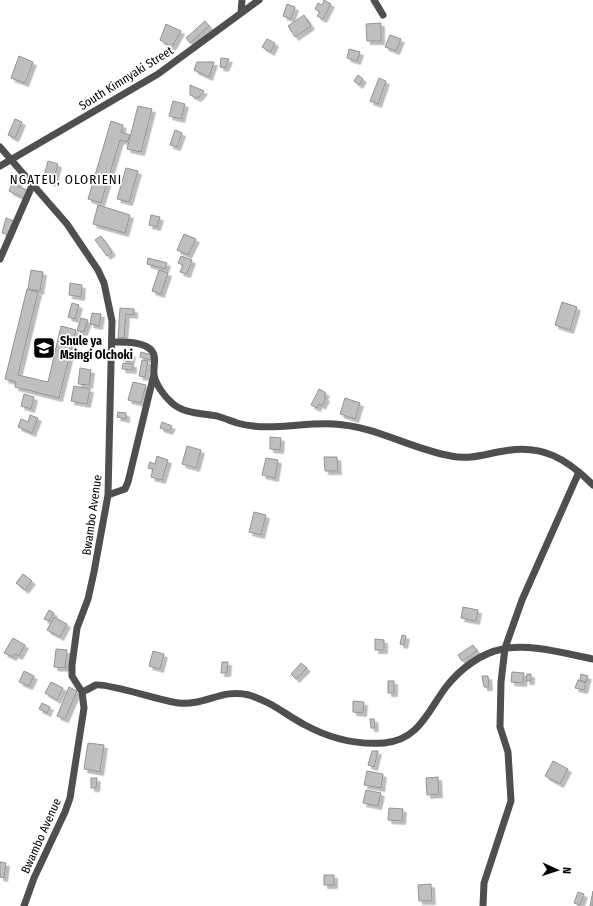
<svg xmlns="http://www.w3.org/2000/svg" width="593" height="906" font-family="'Fira Sans Condensed',sans-serif">
  <style>
    .building { fill: #bfbfbf; stroke: #939393; filter: url(#shadow) }
    .lines { fill: none; stroke-linecap: round; stroke-linejoin: round }
    .minor { stroke: #4f4f4f; stroke-width: 7 }
    .labels { text-anchor: middle; stroke-width: 3.5; stroke-linejoin: round; paint-order: stroke }
    .street-label { font-size: 12px; fill: #000; stroke: #fff }
    .poi-label { font-size: 12px; font-weight: bold; fill: #000; stroke: #fff; text-anchor: start }
    .neighbourhood-label { font-size: 13px; letter-spacing: 1px; fill: #000; stroke: #fff }
  </style>
  <defs>
    <filter id="shadow"><feDropShadow dx="3.5" dy="3.5" stdDeviation="0" flood-color="#0004"/></filter>
  </defs>
  <rect width="100%" height="100%" fill="#fff"/>
  <path class="building" d="M 324,0 L 331,4 L 323,19 L 317,16 L 320,12 L 315,9 L 318,3 L 322,5 Z
    M 287,4 L 295,7 L 291,19 L 283,16 Z
    M 304,15 L 311,26 L 295,37 L 288,26 Z
    M 205,21 L 209,26 L 190,43 L 186,38 Z
    M 381,23 L 381,41 L 367,41 L 366,24 Z
    M 166,24 L 181,31 L 172,47 L 160,40 Z
    M 390,35 L 401,39 L 396,51 L 385,47 Z
    M 267,39 L 275,43 L 271,52 L 262,47 Z
    M 349,49 L 360,52 L 357,61 L 347,58 Z
    M 19,56 L 33,62 L 25,83 L 11,78 Z
    M 221,58 L 229,59 L 225,68 L 220,67 Z
    M 197,62 L 214,62 L 209,77 L 194,70 Z
    M 358,75 L 363,79 L 359,85 L 354,81 Z
    M 379,78 L 386,81 L 378,104 L 370,101 Z
    M 190,85 L 204,91 L 198,98 L 190,95 Z
    M 173,101 L 185,104 L 181,119 L 169,116 Z
    M 138,106 L 152,109 L 141,152 L 127,149 Z
    M 15,119 L 22,122 L 15,138 L 8,135 Z
    M 111,121 L 123,125 L 121,132 L 130,135 L 127,142 L 120,140 L 101,203 L 88,199 Z
    M 175,130 L 182,133 L 177,147 L 170,145 Z
    M 48,161 L 58,164 L 53,183 L 43,180 Z
    M 126,168 L 138,171 L 129,202 L 117,199 Z
    M 15,177 L 20,180 L 17,186 L 27,190 L 24,198 L 9,191 Z
    M 98,205 L 130,215 L 125,233 L 93,224 Z
    M 151,215 L 160,217 L 157,227 L 149,225 Z
    M 6,218 L 14,221 L 9,235 L 2,233 Z
    M 184,234 L 196,239 L 188,255 L 177,250 Z
    M 101,236 L 112,252 L 107,256 L 95,240 Z
    M 181,256 L 192,260 L 187,274 L 180,272 L 183,265 L 178,263 Z
    M 148,258 L 167,263 L 165,269 L 147,264 Z
    M 31,270 L 43,272 L 40,291 L 28,289 Z
    M 159,270 L 168,273 L 161,294 L 152,291 Z
    M 70,283 L 82,285 L 81,297 L 69,295 Z
    M 27,289 L 38,292 L 18,375 L 48,382 L 61,326 L 76,330 L 59,398 L 15,387 L 16,382 L 5,379 Z
    M 562,302 L 577,307 L 570,330 L 555,325 Z
    M 72,303 L 79,305 L 75,319 L 68,317 Z
    M 120,308 L 134,309 L 134,315 L 126,314 L 124,338 L 118,338 Z
    M 92,313 L 101,314 L 99,326 L 90,324 Z
    M 81,318 L 88,320 L 84,332 L 77,331 Z
    M 141,352 L 152,355 L 150,360 L 140,357 Z
    M 124,353 L 132,354 L 130,362 L 122,360 Z
    M 142,360 L 148,361 L 145,377 L 139,376 Z
    M 123,363 L 133,364 L 133,370 L 122,369 Z
    M 80,368 L 91,370 L 89,385 L 78,384 Z
    M 133,382 L 146,385 L 141,403 L 128,400 Z
    M 74,386 L 90,389 L 87,404 L 71,401 Z
    M 319,389 L 326,393 L 324,397 L 326,398 L 322,406 L 319,404 L 317,408 L 311,405 Z
    M 24,394 L 34,397 L 31,409 L 21,406 Z
    M 345,398 L 360,403 L 355,419 L 340,414 Z
    M 118,412 L 126,413 L 126,419 L 117,417 Z
    M 30,415 L 38,418 L 32,433 L 18,427 L 21,419 L 28,422 Z
    M 162,422 L 172,426 L 169,431 L 160,428 Z
    M 270,437 L 281,438 L 280,450 L 270,449 Z
    M 187,446 L 201,450 L 196,468 L 182,464 Z
    M 157,456 L 168,460 L 162,480 L 151,477 L 153,469 L 148,468 L 150,462 L 155,464 Z
    M 324,457 L 337,457 L 338,471 L 325,471 Z
    M 266,458 L 278,460 L 275,478 L 262,475 Z
    M 254,512 L 266,515 L 261,535 L 249,532 Z
    M 23,574 L 32,581 L 25,590 L 16,583 Z
    M 463,607 L 478,610 L 476,621 L 461,618 Z
    M 49,610 L 54,613 L 49,621 L 44,619 Z
    M 54,617 L 67,624 L 60,637 L 47,630 Z
    M 402,635 L 406,636 L 404,645 L 400,644 Z
    M 13,638 L 25,645 L 19,656 L 15,654 L 13,657 L 4,653 Z
    M 375,639 L 384,640 L 384,650 L 375,650 Z
    M 473,645 L 477,651 L 462,661 L 458,655 Z
    M 56,649 L 67,650 L 65,668 L 54,667 Z
    M 153,651 L 164,654 L 160,669 L 149,666 Z
    M 222,662 L 228,662 L 227,673 L 221,673 Z
    M 301,663 L 307,668 L 296,679 L 291,674 Z
    M 24,671 L 34,676 L 29,686 L 19,682 Z
    M 512,672 L 524,673 L 523,683 L 511,682 Z
    M 527,674 L 531,674 L 531,681 L 526,681 Z
    M 581,674 L 588,676 L 586,682 L 580,680 Z
    M 482,676 L 488,676 L 489,687 L 484,687 Z
    M 578,680 L 586,683 L 584,690 L 575,688 Z
    M 388,681 L 394,681 L 394,693 L 388,693 Z
    M 51,682 L 63,688 L 57,700 L 45,693 Z
    M 69,687 L 77,691 L 65,719 L 57,716 Z
    M 353,701 L 364,702 L 363,713 L 353,712 Z
    M 42,703 L 50,707 L 47,713 L 39,709 Z
    M 370,719 L 374,719 L 375,728 L 371,728 Z
    M 88,743 L 104,745 L 100,772 L 84,769 Z
    M 372,751 L 378,751 L 374,767 L 368,765 Z
    M 553,761 L 568,769 L 560,784 L 545,776 Z
    M 367,771 L 383,774 L 381,788 L 364,785 Z
    M 438,777 L 439,794 L 427,795 L 426,778 Z
    M 91,778 L 97,778 L 96,788 L 91,788 Z
    M 366,790 L 381,793 L 378,806 L 363,803 Z
    M 389,808 L 403,809 L 402,821 L 388,820 Z
    M 0,862 L 6,863 L 4,878 L 0,877 Z
    M 324,875 L 334,875 L 334,885 L 324,885 Z
    M 431,884 L 432,901 L 419,901 L 418,885 Z
    M 593,891 L 593,906 L 590,906 Z
    M 578,892 L 584,894 L 580,905 L 574,903 Z"/>
  <g class="lines">
    <path class="minor" d="M 374,0 L 383,15
      M 241,13 L 242,0
      M 0,147 L 67,224 L 98,270 L 104,283 L 112,321 L 108,495 L 94,572 L 88,599 L 77,628 L 72,665 L 72,676 L 82,692 L 84,708 L 70,798 L 65,812 L 34,878 L 24,906
      M 0,166 L 158,74 L 259,0
      M 0,259 L 32,186
      M 112,342 C 123,342 144,341 152,351 C 157,357 153,368 154,375 C 156,385 164,396 172,403 C 184,414 202,413 217,416 C 224,418 231,421 237,423 C 267,432 304,422 334,424 C 375,426 411,449 451,456 C 470,460 485,454 504,451 C 543,444 567,459 593,485
      M 108,495 L 125,489 L 128,482 L 154,374
      M 82,692 C 87,690 92,687 96,685 C 108,683 161,701 179,703 C 204,706 223,688 249,695 C 274,703 284,714 305,725 C 329,738 357,745 384,743 C 419,740 428,711 446,687 C 460,669 481,653 503,649 C 528,643 567,654 593,659
      M 483,906 L 484,883 L 511,801 L 508,752 L 500,727 L 501,682 L 505,648 L 522,600 L 579,472"/>
  </g>
  <defs>
    <g id="school-square" transform="scale(1.15)"><rect x="-9" y="-9" width="18" height="18" rx="4" fill="#000" stroke="#fff"/><path d="M0-5L7-2L0 1L-7-2ZM-4 1L0 2.5L4 1V4Q0 6-4 4Z" fill="#fff"/></g>
  </defs>
  <g fill-rule="evenodd">
    <use href="#school-square" x="44" y="348"/>
  </g>
  <g class="labels">
    <g class="street-label">
      <text transform="translate(126 78) rotate(-32)" y="4">South Kimnyaki Street</text>
      <text transform="translate(92 515) rotate(-82)" y="4">Bwambo Avenue</text>
      <text transform="translate(41 836) rotate(-66)" y="4">Bwambo Avenue</text>
    </g>
    <g class="poi-label">
      <text x="60" y="345">Shule ya<tspan x="60" dy="14">Msingi Olchoki</tspan></text>
    </g>
    <g class="neighbourhood-label">
      <text x="66" y="184">NGATEU, OLORIENI</text>
    </g>
  </g>
  <g transform="translate(557 870) rotate(93)" stroke="#ffffff" stroke-width="3" paint-order="stroke">
  <path d="M0-3L7 15L0 10L-7 15Z" fill="#000000"/>
  <text y="-6" font-size="11" font-weight="bold" text-anchor="middle" fill="#000000">N</text>
  </g>
</svg>
